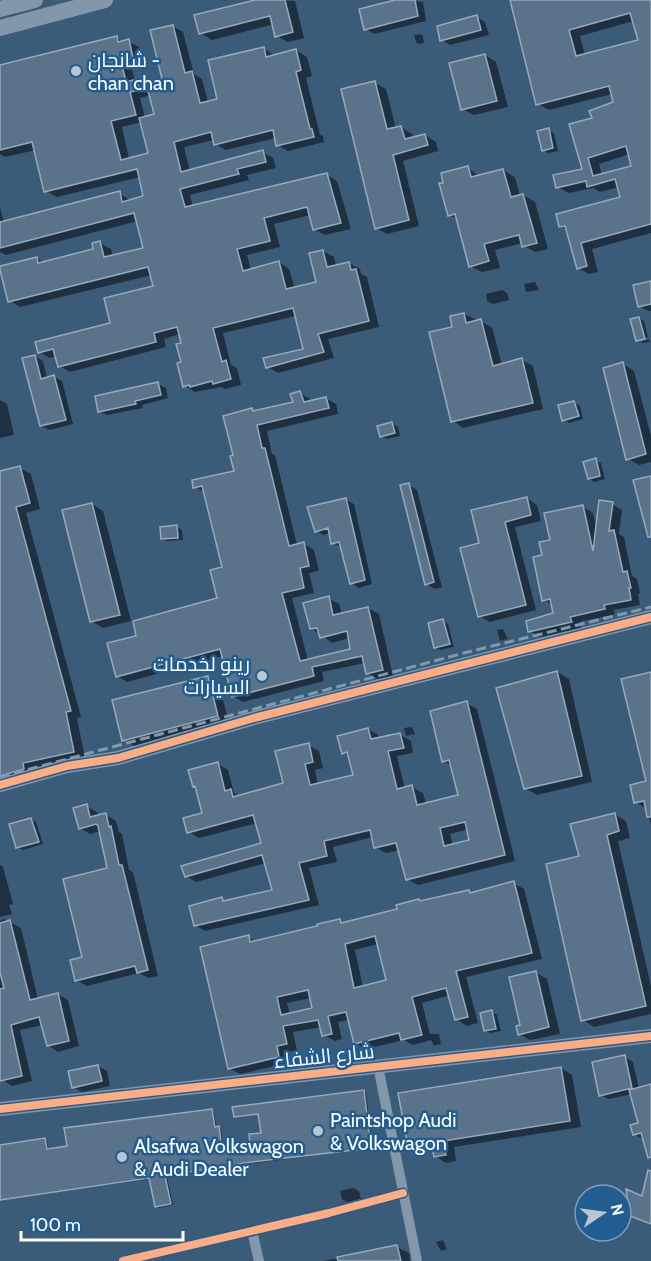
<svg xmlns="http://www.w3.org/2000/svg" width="651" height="1261" font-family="Cabin,Cairo,sans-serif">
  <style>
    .shadow { fill: #0007; fill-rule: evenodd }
    .building { fill: #59738a; stroke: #97aaba; stroke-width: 1.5; fill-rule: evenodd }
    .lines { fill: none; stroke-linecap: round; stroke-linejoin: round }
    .minor { stroke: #8398ab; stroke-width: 10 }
    .tertiary { stroke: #8398ab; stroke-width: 14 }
    .primary { stroke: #8298aa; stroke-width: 16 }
    .rail { stroke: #8298ab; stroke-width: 3; stroke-dasharray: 10 4.5; stroke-linecap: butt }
    .cycleway-casing { stroke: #225d92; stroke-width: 11 }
    .cycleway { stroke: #ffac80; stroke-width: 8 }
    .poi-dot { fill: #bac6d0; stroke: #225d92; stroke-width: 2 }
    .labels { text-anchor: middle; stroke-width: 5; stroke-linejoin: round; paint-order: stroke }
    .poi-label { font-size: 20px; fill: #fff; stroke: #225d92; text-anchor: start }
    .street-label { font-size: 20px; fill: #fff; stroke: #225d92 }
  </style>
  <rect width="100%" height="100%" fill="#3b5c79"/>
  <path class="shadow" d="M 261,0 L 295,1 L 304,38 L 288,42 L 277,36 L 274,24 L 212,40 L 200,33 Z
    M 401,0 L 423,2 L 426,21 L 374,34 L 366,29 Z
    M 511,0 L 651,0 L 651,233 L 592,249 L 598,272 L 589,274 L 578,268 L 568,231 L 561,226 L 622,198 L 619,187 L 600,192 L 593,188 L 569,193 L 557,187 L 583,171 L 594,119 L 615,103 L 612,94 L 549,110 L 538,104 ZM 634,21 L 639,41 L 585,55 L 580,36 ZM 630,154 L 633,167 L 602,175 L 599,164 Z
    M 477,17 L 485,22 L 489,35 L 450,45 L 442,40 Z
    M 172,26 L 183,32 L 194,74 L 202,79 L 208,102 L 219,100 L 263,48 L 275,56 L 296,50 L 307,57 L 312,76 L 306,78 L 320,135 L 323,136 L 324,142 L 288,151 L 277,145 L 276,138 L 226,150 L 215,144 L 214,140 L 184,147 L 190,171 L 262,152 L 273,158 L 276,168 L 247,175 L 249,180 L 190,195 L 193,207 L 327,175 L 337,181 L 351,229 L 325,235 L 314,229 L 311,215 L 274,224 L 280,247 L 247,255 L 251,270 L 279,262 L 289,269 L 295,289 L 318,283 L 323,251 L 334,257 L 336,266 L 349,263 L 360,269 L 361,274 L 367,277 L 379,327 L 328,339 L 334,358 L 278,373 L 267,367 L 305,351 L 296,316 L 223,333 L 231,365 L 237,368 L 241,385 L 225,389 L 221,387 L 195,392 L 185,386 L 183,344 L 180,334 L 164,339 L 166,347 L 70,372 L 59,366 L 57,356 L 50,358 L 39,352 L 112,324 L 155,287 L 152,275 L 20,307 L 10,301 L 37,258 L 45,263 L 95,250 L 100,243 L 111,249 L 113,257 L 145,249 L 138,221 L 6,255 L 0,252 L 0,207 L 4,223 L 119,193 L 131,201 L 145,197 L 140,177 L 57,197 L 46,191 L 36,150 L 5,157 L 0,154 L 0,66 L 117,38 L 124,42 L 128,41 L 139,47 L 143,64 L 131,67 L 135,81 L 149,87 L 164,80 ZM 151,95 L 156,115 L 145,118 L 140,98 ZM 142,122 L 150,154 L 129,159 L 122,127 Z
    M 421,34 L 423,36 L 424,43 L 418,44 L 416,42 L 414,35 Z
    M 485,55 L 496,62 L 508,107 L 474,115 L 462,109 Z
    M 375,83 L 386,89 L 396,129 L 401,127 L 412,134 L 413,138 L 425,135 L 436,142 L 438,151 L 403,161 L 419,226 L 387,234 L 376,228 Z
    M 548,130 L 554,133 L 558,151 L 548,153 L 543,150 Z
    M 468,168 L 480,177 L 503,170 L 515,177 L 520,196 L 523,195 L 535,202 L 548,249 L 535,252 L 524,246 L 523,243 L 495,250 L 500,268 L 482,272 L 470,266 L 457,219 L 449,215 Z
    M 535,282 L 539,290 L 526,292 L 524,284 Z
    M 651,282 L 651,311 L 648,311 L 639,306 Z
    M 502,290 L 507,293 L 509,300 L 493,304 L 487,301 L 486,294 Z
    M 464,314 L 492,327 L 502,365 L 522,360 L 533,366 L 543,409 L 463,428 L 453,421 L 454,328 Z
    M 639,318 L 644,321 L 648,337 L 640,339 L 640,342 L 638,340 Z
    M 649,339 L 650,342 L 643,343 L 640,342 Z
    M 35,356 L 43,361 L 47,378 L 54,377 L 62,381 L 73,424 L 50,430 L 41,426 Z
    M 623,364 L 634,371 L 651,436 L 651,462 L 639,465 L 628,459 Z
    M 158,384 L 166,388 L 168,398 L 142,405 L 143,408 L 107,415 L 99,411 Z
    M 300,393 L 310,399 L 311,402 L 326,398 L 336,404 L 338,414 L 267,431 L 272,454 L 275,455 L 297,545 L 304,544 L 314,550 L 319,571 L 309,573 L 314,593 L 292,598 L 308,661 L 352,650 L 350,638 L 332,643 L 311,628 L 328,598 L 339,604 L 342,614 L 368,608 L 379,614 L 393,676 L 378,679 L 367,673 L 365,663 L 322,672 L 324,681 L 243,702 L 233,696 L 223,656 L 127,682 L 117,676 L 138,637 L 219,599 L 224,568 L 206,493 L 195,487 L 236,472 L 252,410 L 256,412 L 295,403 Z
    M 0,400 L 7,404 L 14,435 L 0,438 Z
    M 574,403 L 580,406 L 583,419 L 569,423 L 564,420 Z
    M 392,423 L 398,427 L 400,436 L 386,439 L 381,436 Z
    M 595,460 L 601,463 L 605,479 L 594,482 L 589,478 Z
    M 20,468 L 31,474 L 40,509 L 26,513 L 81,717 L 77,718 L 85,758 L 0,784 L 0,472 Z
    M 409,485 L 417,490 L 442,587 L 435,589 L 426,584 Z
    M 527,498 L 537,505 L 541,521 L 515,527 L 536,610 L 490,622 L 479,616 L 481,544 Z
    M 346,500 L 354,504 L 372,584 L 359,588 L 351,583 L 342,547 L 332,543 L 330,533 L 324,535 L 316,531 Z
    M 92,504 L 103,511 L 131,621 L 103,628 L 91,621 Z
    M 612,504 L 622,510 L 619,534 L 624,537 L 632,576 L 637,579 L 640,593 L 638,594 L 640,605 L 614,610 L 615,614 L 580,622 L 581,628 L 540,637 L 530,631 L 555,614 L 553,605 L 544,600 L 543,556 L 552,541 L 583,507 L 593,513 L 597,530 Z
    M 177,527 L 182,530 L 183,540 L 167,541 L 162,538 Z
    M 443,621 L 448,624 L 454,647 L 440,650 L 435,647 Z
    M 503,629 L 508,639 L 500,641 L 497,630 Z
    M 557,672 L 569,679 L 592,782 L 537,795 L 525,788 Z
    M 651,674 L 651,825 L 647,809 L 635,802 L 647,783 Z
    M 208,677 L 219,684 L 229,723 L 135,746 L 123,740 Z
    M 466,703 L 477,709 L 515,861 L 418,885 L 407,879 L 400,850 L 386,853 L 375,847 L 373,837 L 333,847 L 337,862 L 309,868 L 319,905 L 205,931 L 195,925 L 222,899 L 227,901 L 273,891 L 266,863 L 196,882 L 186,876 L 263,845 L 257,823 L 199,838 L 189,832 L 204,814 L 197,788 L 194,786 L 218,764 L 228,770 L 234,793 L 240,796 L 284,784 L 308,745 L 319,751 L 323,768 L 315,770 L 318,785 L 355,776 L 350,757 L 343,753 L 368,729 L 378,735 L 379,739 L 400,735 L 411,741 L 413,753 L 397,756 L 405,789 L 412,787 L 423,793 L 426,804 L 460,796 L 452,766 L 443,761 ZM 468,829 L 471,841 L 453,846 L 450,834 Z
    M 412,727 L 415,734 L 406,736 L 404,728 Z
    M 86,806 L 97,812 L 98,817 L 106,815 L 116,821 L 119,832 L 122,834 L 129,870 L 133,872 L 158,976 L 149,978 L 139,973 L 87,986 L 76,980 L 109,870 L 101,831 L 90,834 L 80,828 Z
    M 614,814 L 626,821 L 630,838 L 618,841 L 651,986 L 651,1014 L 594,1027 L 583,1020 L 580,857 Z
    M 31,819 L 36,822 L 43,844 L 23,850 L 17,847 Z
    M 0,865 L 3,867 L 13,904 L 9,905 L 12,914 L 0,917 Z
    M 513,883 L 524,889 L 542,959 L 466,977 L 478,1023 L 467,1026 L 456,1019 L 450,995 L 422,1003 L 430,1034 L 439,1034 L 441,1044 L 434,1046 L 431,1040 L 413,1045 L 404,1040 L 366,1049 L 355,1043 L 349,1020 L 338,1022 L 342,1039 L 335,1041 L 324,1035 L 322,1027 L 293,1032 L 297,1050 L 287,1052 L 289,1063 L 240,1074 L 229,1068 L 248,937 L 257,942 L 340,921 L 346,924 L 422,902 L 468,892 L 472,894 ZM 378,944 L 388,981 L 363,987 L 355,950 ZM 311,998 L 314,1010 L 290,1014 L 287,1003 Z
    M 4,919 L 21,928 L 38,999 L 57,994 L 68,1000 L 79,1046 L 58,1052 L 48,1045 L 43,1025 L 20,1030 L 32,1081 L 12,1086 L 0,1078 L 0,921 Z
    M 535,972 L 547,979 L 560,1034 L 530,1040 L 519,1034 Z
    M 492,1012 L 497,1015 L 501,1031 L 490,1033 L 485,1030 Z
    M 625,1057 L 633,1062 L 639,1089 L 651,1086 L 651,1158 L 643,1139 L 634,1134 L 640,1124 L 632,1094 L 609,1099 L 600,1095 Z
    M 98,1066 L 107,1071 L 110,1086 L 82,1092 L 73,1087 Z
    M 561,1068 L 572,1075 L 581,1127 L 454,1147 L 456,1161 L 446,1163 L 435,1156 L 434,1150 L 421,1152 L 409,1146 Z
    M 364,1092 L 366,1093 L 373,1148 L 248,1164 L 167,1177 L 173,1205 L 159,1208 L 157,1206 L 151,1179 L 0,1200 L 0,1146 L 45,1140 L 47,1141 L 49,1150 L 69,1148 L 212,1110 L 214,1112 L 217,1128 L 221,1129 L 224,1151 L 252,1147 L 263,1134 L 260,1114 L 238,1117 L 235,1116 Z
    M 353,1188 L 359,1191 L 361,1199 L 347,1202 L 342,1199 L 340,1191 Z
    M 443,1240 L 447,1249 L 441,1251 L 436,1242 Z
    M 397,1247 L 409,1253 L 410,1261 L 323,1261 Z"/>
  <path class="building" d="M 255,0 L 285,0 L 293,32 L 275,37 L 270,16 L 199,34 L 194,15 Z
    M 395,0 L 415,0 L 418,16 L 364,30 L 359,9 Z
    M 510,0 L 651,0 L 651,224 L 581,243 L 587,266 L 577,269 L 565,226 L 559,227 L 556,214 L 620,197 L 615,179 L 587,187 L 586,181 L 556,188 L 553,175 L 582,169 L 569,124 L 592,118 L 589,111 L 613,102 L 609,86 L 536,105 ZM 630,13 L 638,40 L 576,56 L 569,30 ZM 626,146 L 631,166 L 593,176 L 588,158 Z
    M 477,15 L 481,30 L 440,41 L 437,26 Z
    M 173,25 L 185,73 L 192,71 L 200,103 L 217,99 L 208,60 L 264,47 L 266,57 L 296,49 L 301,70 L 296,72 L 310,129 L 312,129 L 314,137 L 276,146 L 273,130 L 214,145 L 211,132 L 174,142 L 181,172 L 263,150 L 266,162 L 237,169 L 239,174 L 180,189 L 185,207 L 327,173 L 341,223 L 313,230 L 307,207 L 264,218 L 270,241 L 237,249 L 243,271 L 279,261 L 286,289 L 316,282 L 309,253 L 323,250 L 327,267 L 349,262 L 351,270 L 356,269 L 369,321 L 318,334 L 324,352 L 266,368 L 263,358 L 303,349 L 293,308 L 213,328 L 222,362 L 226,360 L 231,379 L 213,384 L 212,381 L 190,387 L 189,385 L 183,387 L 177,363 L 181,362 L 176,344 L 181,343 L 177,327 L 154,333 L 156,342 L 58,367 L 53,349 L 38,353 L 35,342 L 110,323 L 104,298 L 153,286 L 148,267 L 8,302 L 0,270 L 0,266 L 37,257 L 38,263 L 93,249 L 92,243 L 100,241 L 104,257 L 143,248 L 134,213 L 0,248 L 0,222 L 120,191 L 122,202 L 143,196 L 137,169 L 44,192 L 32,142 L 0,150 L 0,65 L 117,36 L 118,42 L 129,39 L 133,58 L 121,61 L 126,82 L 137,79 L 140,90 L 130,92 L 136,115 L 111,121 L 121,160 L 148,153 L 139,118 L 154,114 L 146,83 L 162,79 L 150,30 Z
    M 485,54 L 497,101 L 461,110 L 449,63 Z
    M 375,81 L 387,129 L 401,126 L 405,139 L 425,134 L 428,145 L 393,155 L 409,220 L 375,229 L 341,89 Z
    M 549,128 L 553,148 L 542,151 L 537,131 Z
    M 468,166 L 471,177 L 503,169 L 511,197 L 523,194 L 537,243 L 522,247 L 519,235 L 484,244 L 489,261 L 469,267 L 455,214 L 448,216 L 439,183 L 443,183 L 441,173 Z
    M 651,281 L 651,304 L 638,307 L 633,285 Z
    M 464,313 L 466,323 L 481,319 L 493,366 L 522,358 L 533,403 L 451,422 L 429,332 L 452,327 L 450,316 Z
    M 639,317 L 645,339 L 636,341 L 630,319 Z
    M 35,355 L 41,379 L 54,375 L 66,420 L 40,426 L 22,358 Z
    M 623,362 L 646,454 L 626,460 L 603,368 Z
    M 158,382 L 161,395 L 135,401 L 136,404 L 98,412 L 95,396 Z
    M 300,391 L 304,402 L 326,397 L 329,408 L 257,425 L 262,448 L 265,448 L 289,546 L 304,542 L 309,566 L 300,568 L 304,588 L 282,593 L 300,661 L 350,649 L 347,631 L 320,638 L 317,628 L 310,629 L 303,603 L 329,596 L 333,615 L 368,607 L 383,670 L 366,674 L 362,656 L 312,667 L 314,676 L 232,697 L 220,649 L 116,677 L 107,643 L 136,636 L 133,621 L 217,598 L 210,570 L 222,567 L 202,486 L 193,488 L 192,480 L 234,471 L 230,456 L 233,455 L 223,416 L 252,408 L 253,411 L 293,402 L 290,394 Z
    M 574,401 L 579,416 L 562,421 L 558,405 Z
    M 392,422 L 395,433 L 380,437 L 377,426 Z
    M 596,458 L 600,476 L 588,479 L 583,462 Z
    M 20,466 L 30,503 L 16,507 L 71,711 L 66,712 L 74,752 L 23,763 L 24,769 L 0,776 L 0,471 Z
    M 651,476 L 651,537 L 648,537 L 633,480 Z
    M 409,483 L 434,582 L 425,585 L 400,485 Z
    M 527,497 L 531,515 L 505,522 L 526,605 L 478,617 L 460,548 L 479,543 L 471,510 Z
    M 346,498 L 365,580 L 350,584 L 339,542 L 331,544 L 328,528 L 315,532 L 307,507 Z
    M 599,500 L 613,502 L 609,531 L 614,530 L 623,572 L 627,571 L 631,588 L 629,588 L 631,600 L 604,605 L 605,609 L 570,617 L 572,622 L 528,632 L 526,621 L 553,613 L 550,599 L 542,601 L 533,557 L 542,555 L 539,542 L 550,540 L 544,513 L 583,505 L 593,551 Z
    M 92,503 L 120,615 L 90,622 L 62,510 Z
    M 177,525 L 178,538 L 161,539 L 160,527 Z
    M 443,619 L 450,644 L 434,648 L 428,623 Z
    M 557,671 L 582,776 L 524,789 L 496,688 Z
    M 651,672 L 651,817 L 647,817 L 644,801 L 634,803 L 630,785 L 646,781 L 621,679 Z
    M 208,676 L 218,716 L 122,741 L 112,700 Z
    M 467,701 L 505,855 L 406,880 L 396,843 L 374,848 L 370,830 L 324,841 L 327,856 L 299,863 L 309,900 L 194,926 L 189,906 L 222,897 L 223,901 L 272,890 L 262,855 L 185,877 L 181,866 L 261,843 L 253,815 L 187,833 L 183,818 L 202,813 L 195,786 L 193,787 L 188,770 L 218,762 L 225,791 L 231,789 L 233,797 L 283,783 L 275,751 L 309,743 L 313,762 L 305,764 L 310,785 L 353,775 L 347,752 L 342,754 L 337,736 L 368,728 L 371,739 L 400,733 L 404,748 L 388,751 L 397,789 L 412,785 L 417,805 L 458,795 L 449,760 L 442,762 L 430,711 ZM 465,822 L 469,840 L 444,846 L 440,828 Z
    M 87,804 L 90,817 L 106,813 L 109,827 L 111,826 L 119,865 L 122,865 L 148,970 L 137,973 L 135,966 L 75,981 L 70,960 L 82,957 L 63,879 L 107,868 L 98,826 L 96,824 L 79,829 L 73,808 Z
    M 615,813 L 619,831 L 607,835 L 646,1006 L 581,1021 L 546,864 L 579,856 L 570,824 Z
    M 31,818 L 39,842 L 16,848 L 9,824 Z
    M 514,881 L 532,953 L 456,971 L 468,1017 L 455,1020 L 446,988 L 412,997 L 422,1035 L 401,1040 L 399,1033 L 354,1044 L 346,1012 L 328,1016 L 332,1034 L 322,1036 L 318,1020 L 283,1026 L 287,1044 L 277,1046 L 279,1057 L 228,1069 L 200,947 L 249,935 L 250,942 L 317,926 L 317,924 L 340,919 L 341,923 L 397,909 L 396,905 L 419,899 L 420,901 L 469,890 L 470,893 ZM 375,936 L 386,980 L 354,988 L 345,944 ZM 308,990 L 312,1008 L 281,1015 L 277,997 Z
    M 10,920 L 30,1000 L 58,993 L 69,1041 L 47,1046 L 39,1017 L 11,1025 L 22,1076 L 0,1081 L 0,989 L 4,988 L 0,973 L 0,923 Z
    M 536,971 L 549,1027 L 518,1035 L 516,1026 L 520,1025 L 509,977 Z
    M 492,1010 L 496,1029 L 484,1031 L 480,1013 Z
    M 625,1055 L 632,1088 L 599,1096 L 592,1062 Z
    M 98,1065 L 102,1081 L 72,1088 L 68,1071 Z
    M 561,1067 L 570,1121 L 443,1141 L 446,1155 L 434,1157 L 431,1143 L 408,1147 L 398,1093 Z
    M 651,1084 L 651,1157 L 648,1158 L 641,1133 L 633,1135 L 630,1125 L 638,1123 L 629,1090 Z
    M 364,1090 L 371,1148 L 244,1163 L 165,1176 L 171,1204 L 155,1207 L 149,1178 L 0,1200 L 0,1145 L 45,1138 L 47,1149 L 67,1146 L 64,1128 L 212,1109 L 215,1127 L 219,1126 L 222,1149 L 250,1145 L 249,1134 L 261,1133 L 258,1114 L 234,1117 L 232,1107 Z
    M 648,1170 L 651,1171 L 651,1224 L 630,1216 L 626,1189 L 642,1196 Z
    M 397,1245 L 401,1261 L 338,1261 L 337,1257 Z"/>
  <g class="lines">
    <path class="minor" d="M 378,1066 L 417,1261
      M 252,1231 L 259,1261
      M 123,1261 L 329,1213 L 403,1193"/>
    <path class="tertiary" d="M 0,785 L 67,766 L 118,758 L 254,718 L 651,617
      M 0,1109 L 651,1036"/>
    <path class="primary" d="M 0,9 L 35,0
      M 0,28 L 105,0"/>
    <path class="rail" d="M 0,777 L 464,653 L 651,607"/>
    <g class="cycleway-casing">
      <path id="cycleway" d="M 0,785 L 67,766 L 118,758 L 254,718 L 651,617
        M 0,1109 L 651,1036
        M 123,1261 L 329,1213 L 403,1193"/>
    </g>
    <use href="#cycleway" class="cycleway"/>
  </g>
  <g class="poi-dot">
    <circle cx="76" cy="71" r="6"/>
    <circle cx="262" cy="676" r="6"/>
    <circle cx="318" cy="1131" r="6"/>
    <circle cx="122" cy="1157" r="6"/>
  </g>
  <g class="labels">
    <g class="poi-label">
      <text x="88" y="67">شانجان -<tspan x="88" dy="23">chan chan</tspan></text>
      <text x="250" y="671" text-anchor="end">رينو لخدمات<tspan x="250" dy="23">السيارات</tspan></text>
      <text x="330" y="1127">Paintshop Audi<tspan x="330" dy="23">&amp; Volkswagon</tspan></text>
      <text x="134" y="1153">Alsafwa Volkswagon<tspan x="134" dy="23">&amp; Audi Dealer</tspan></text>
    </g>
    <g class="street-label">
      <text transform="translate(324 1056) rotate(-6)" y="7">شارع الشفاء</text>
    </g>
  </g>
  <g transform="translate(603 1213) rotate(77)"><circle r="28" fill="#225d92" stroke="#7a9ebe" stroke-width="1.5"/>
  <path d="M0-4.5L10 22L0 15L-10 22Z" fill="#bac6d0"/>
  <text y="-9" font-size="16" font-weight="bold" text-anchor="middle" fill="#ffffff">N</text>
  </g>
  <path d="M21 1231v9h162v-9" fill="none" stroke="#ffffff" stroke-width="3"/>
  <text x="30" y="1231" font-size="18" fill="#ffffff" stroke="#225d92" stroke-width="4.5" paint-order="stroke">100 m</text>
</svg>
